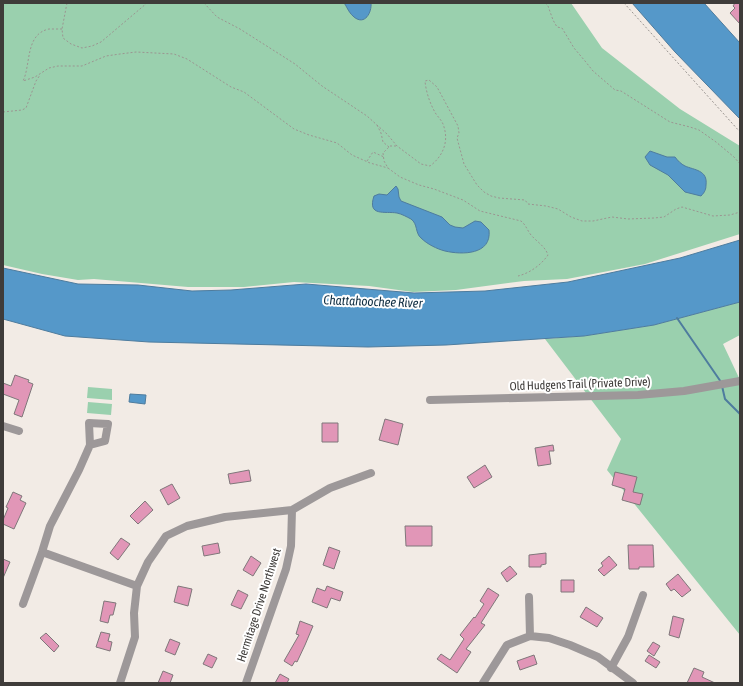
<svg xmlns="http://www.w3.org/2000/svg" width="743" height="686" font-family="'Asap Condensed',sans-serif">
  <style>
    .green { fill: #9ad0ae }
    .water { fill: #5598c9; stroke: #4e7c9e }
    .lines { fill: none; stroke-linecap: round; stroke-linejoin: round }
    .stream { stroke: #4e7c9e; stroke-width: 2 }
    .building { fill: #e196b7; stroke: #7f777a }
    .path { stroke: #9a9591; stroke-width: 1; stroke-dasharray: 2 2; stroke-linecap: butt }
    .minor { stroke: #9d9899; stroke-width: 8 }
    .labels { text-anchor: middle; stroke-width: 4; stroke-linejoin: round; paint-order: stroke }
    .street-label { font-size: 12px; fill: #3f3c3a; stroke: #fff }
    .water-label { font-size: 13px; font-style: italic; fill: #0f2d41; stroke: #fff }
  </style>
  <rect width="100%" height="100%" fill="#f2ebe5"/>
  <path class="green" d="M 3,3 L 571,3 L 602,48 L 680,109 L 740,146 L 740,234 L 645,264 L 567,279 L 524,281 L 456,290 L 413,292 L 369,286 L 294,282 L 244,287 L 188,287 L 94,279 L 78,280 L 42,274 L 3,265 Z
    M 740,302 L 740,335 L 723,344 L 740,380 L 740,635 L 607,470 L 621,439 L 545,339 L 584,336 L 654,325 Z
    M 88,387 L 112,389 L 112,400 L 87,398 Z
    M 88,402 L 112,404 L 111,415 L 87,413 Z"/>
  <path class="water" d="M 343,3 L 371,3 C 372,12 365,26 354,17 C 350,14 347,8 345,4 Z
    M 632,3 L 704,3 L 740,43 L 740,119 L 675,52 Z
    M 650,151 L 667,157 L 675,157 C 678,161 681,164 685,166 C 694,170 708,170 706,185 C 706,189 705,192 701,196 L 685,192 L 668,175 L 650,165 L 645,157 Z
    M 396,186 L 398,189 L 399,197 L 401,201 L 442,217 L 450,225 L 455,227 L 463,228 L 475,221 L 481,222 L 489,230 C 492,255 462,255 445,251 C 437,249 427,244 421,238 C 415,233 418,224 411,219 C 407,217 402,214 397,213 C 385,211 367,217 374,196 L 379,194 L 387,195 Z
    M 740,240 L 740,302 L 654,325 L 584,336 L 446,345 L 368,347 L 149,342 L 65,336 L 3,319 L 3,268 L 78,284 L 138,285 L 192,291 L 231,290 L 306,284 L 414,293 L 485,291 L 568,282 L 680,258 Z
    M 130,394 L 146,395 L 145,404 L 129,402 Z"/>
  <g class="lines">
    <path class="stream" d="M 677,318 L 721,382
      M 722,386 L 725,399 L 740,414"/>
  </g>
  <path class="building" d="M 735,3 L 740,3 L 740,24 L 730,13 L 735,8 L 733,6 Z
    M 15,375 L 29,380 L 28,382 L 33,384 L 22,417 L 14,414 L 19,400 L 3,394 L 3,383 L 11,386 Z
    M 385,419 L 403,424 L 398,445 L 379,440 Z
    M 322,423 L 338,423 L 338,442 L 322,442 Z
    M 553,445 L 554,451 L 549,451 L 551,464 L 538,466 L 535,448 Z
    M 485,465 L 492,477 L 474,488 L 467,477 Z
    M 249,470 L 251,481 L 230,484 L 228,474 Z
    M 615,472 L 637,477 L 633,492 L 643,494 L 640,505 L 622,500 L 625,489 L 612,485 Z
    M 172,484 L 180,498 L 168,505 L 160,490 Z
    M 13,492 L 22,496 L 20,500 L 26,503 L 14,529 L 3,524 L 3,520 L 8,508 L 6,507 Z
    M 145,501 L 153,510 L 138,524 L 130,516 Z
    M 405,526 L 432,526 L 432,546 L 406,546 Z
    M 121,538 L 130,544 L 118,560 L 110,553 Z
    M 218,543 L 220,553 L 204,556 L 202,546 Z
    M 628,545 L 653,545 L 654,567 L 639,567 L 639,569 L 629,569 Z
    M 329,547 L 340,551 L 334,569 L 323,565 Z
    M 546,553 L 546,564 L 541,565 L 541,567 L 529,567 L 529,555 Z
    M 251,556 L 261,563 L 253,576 L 243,570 Z
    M 609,556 L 617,565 L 604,576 L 598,570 L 603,566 L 601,563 Z
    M 3,559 L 10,562 L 3,578 Z
    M 510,566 L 517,574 L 507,582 L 501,573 Z
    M 678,574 L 691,590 L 682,597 L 674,589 L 671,591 L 666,584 Z
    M 561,580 L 574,580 L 574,592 L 561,592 Z
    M 178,586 L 192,589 L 188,606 L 174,602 Z
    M 327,586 L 343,592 L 340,601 L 331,598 L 327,608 L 312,602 L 317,588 L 325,591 Z
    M 488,588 L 499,595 L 481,623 L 485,625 L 466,649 L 471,652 L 457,673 L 437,659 L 441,654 L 450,660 L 464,639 L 460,635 L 474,617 L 475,618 L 484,604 L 480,601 Z
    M 238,590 L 248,595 L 241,609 L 231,605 Z
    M 104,601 L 116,603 L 113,615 L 110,615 L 108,623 L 100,621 Z
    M 586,607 L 603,618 L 597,627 L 580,617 Z
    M 673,616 L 684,619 L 679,638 L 669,635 Z
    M 300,621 L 313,626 L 305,645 L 297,662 L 295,661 L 292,666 L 284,661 L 299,635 L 296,634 Z
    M 101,632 L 110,634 L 108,641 L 112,642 L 110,651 L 96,647 Z
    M 46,633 L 59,646 L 54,652 L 40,638 Z
    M 170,639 L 180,643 L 175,655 L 165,651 Z
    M 653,642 L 660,646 L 654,656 L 647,651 Z
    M 208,654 L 217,658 L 212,668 L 203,664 Z
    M 534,655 L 537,664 L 520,670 L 517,661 Z
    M 649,655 L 660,662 L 656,668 L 645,661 Z
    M 694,668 L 704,672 L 702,677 L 715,683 L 687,683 Z
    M 163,671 L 173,675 L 170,683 L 158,683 Z
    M 280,674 L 289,679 L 287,683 L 275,683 Z"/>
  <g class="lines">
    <path class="path" d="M 67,3 L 62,29 L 63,38 L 71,44 L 82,48 L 92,46 L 101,42 L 147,3
      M 204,3 L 217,17 L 240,29 L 295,64 L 322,86 L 367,116 L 387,134 L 397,146 L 421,164 L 430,166 C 442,157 449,143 444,127 C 443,122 439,118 436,114 C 430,104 426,92 425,81 L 429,80 L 437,87 L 458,126 L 459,133 L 457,138 L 464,164 L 477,185 L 484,192 L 491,196 L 499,198 L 525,200 L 528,204 L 546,206 L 558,209 L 571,217 L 582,221 L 593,221 L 612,217 L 628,219 L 654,218 L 664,217 L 676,209 L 682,207 L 713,216 L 730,215 L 740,212
      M 545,3 L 548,6 L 553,20 L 557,27 L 562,28 L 574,48 L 585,61 L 593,71 L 615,90 L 621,91 L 670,122 L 690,127 L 699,130 L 716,142 L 734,157 L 740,164
      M 624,3 L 740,132
      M 62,29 C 58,29 53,29 49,29 C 25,34 31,65 23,81 L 35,77 L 49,68 L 58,66 L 82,66 L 106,56 L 120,54 L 136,52 L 174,54 L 187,59 L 231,87 L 244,92 L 294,129 L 309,135 L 337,143 L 352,155 L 370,163 L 388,168
      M 3,112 L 22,110 L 26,108 L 36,81 L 40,75
      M 377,125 L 381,133 L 383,142 L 389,147
      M 396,146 L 390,146 L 383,153 L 384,161 L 388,168 L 400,177 L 419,185 L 434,189 L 463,200 L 480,211 L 521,221 C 526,225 527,230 531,235 C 537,242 545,246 548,255 C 541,265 530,273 518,276
      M 367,161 L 373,152 L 384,157"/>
    <path class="minor" d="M 430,400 L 638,395 L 684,391 L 740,381
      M 3,426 L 19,431
      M 42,552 L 137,586
      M 529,597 L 530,636
      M 23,604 L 42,552 L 50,526 L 79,470 L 90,445 L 105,441 L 108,424 L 89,423 L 90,445
      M 611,668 L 628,637 L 643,595
      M 120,683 L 135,637 L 134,613 L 137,586 L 148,562 L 166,536 L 187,526 L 225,517 L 292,510 L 330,488 L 371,473
      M 246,683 L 286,569 L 291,546 L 292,510
      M 483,683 L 507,645 L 530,636 L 549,638 L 570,645 L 598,657 L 633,683"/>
  </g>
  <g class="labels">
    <g class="street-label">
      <text transform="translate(580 384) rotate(-2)" y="4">Old Hudgens Trail (Private Drive)</text>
      <text transform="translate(259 605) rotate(-72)" y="4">Hermitage Drive Northwest</text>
    </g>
    <g class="water-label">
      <text transform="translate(373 301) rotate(2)" y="5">Chattahoochee River</text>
    </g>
  </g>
  <rect width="743" height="686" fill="none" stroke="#3f3c3a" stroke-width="8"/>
</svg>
